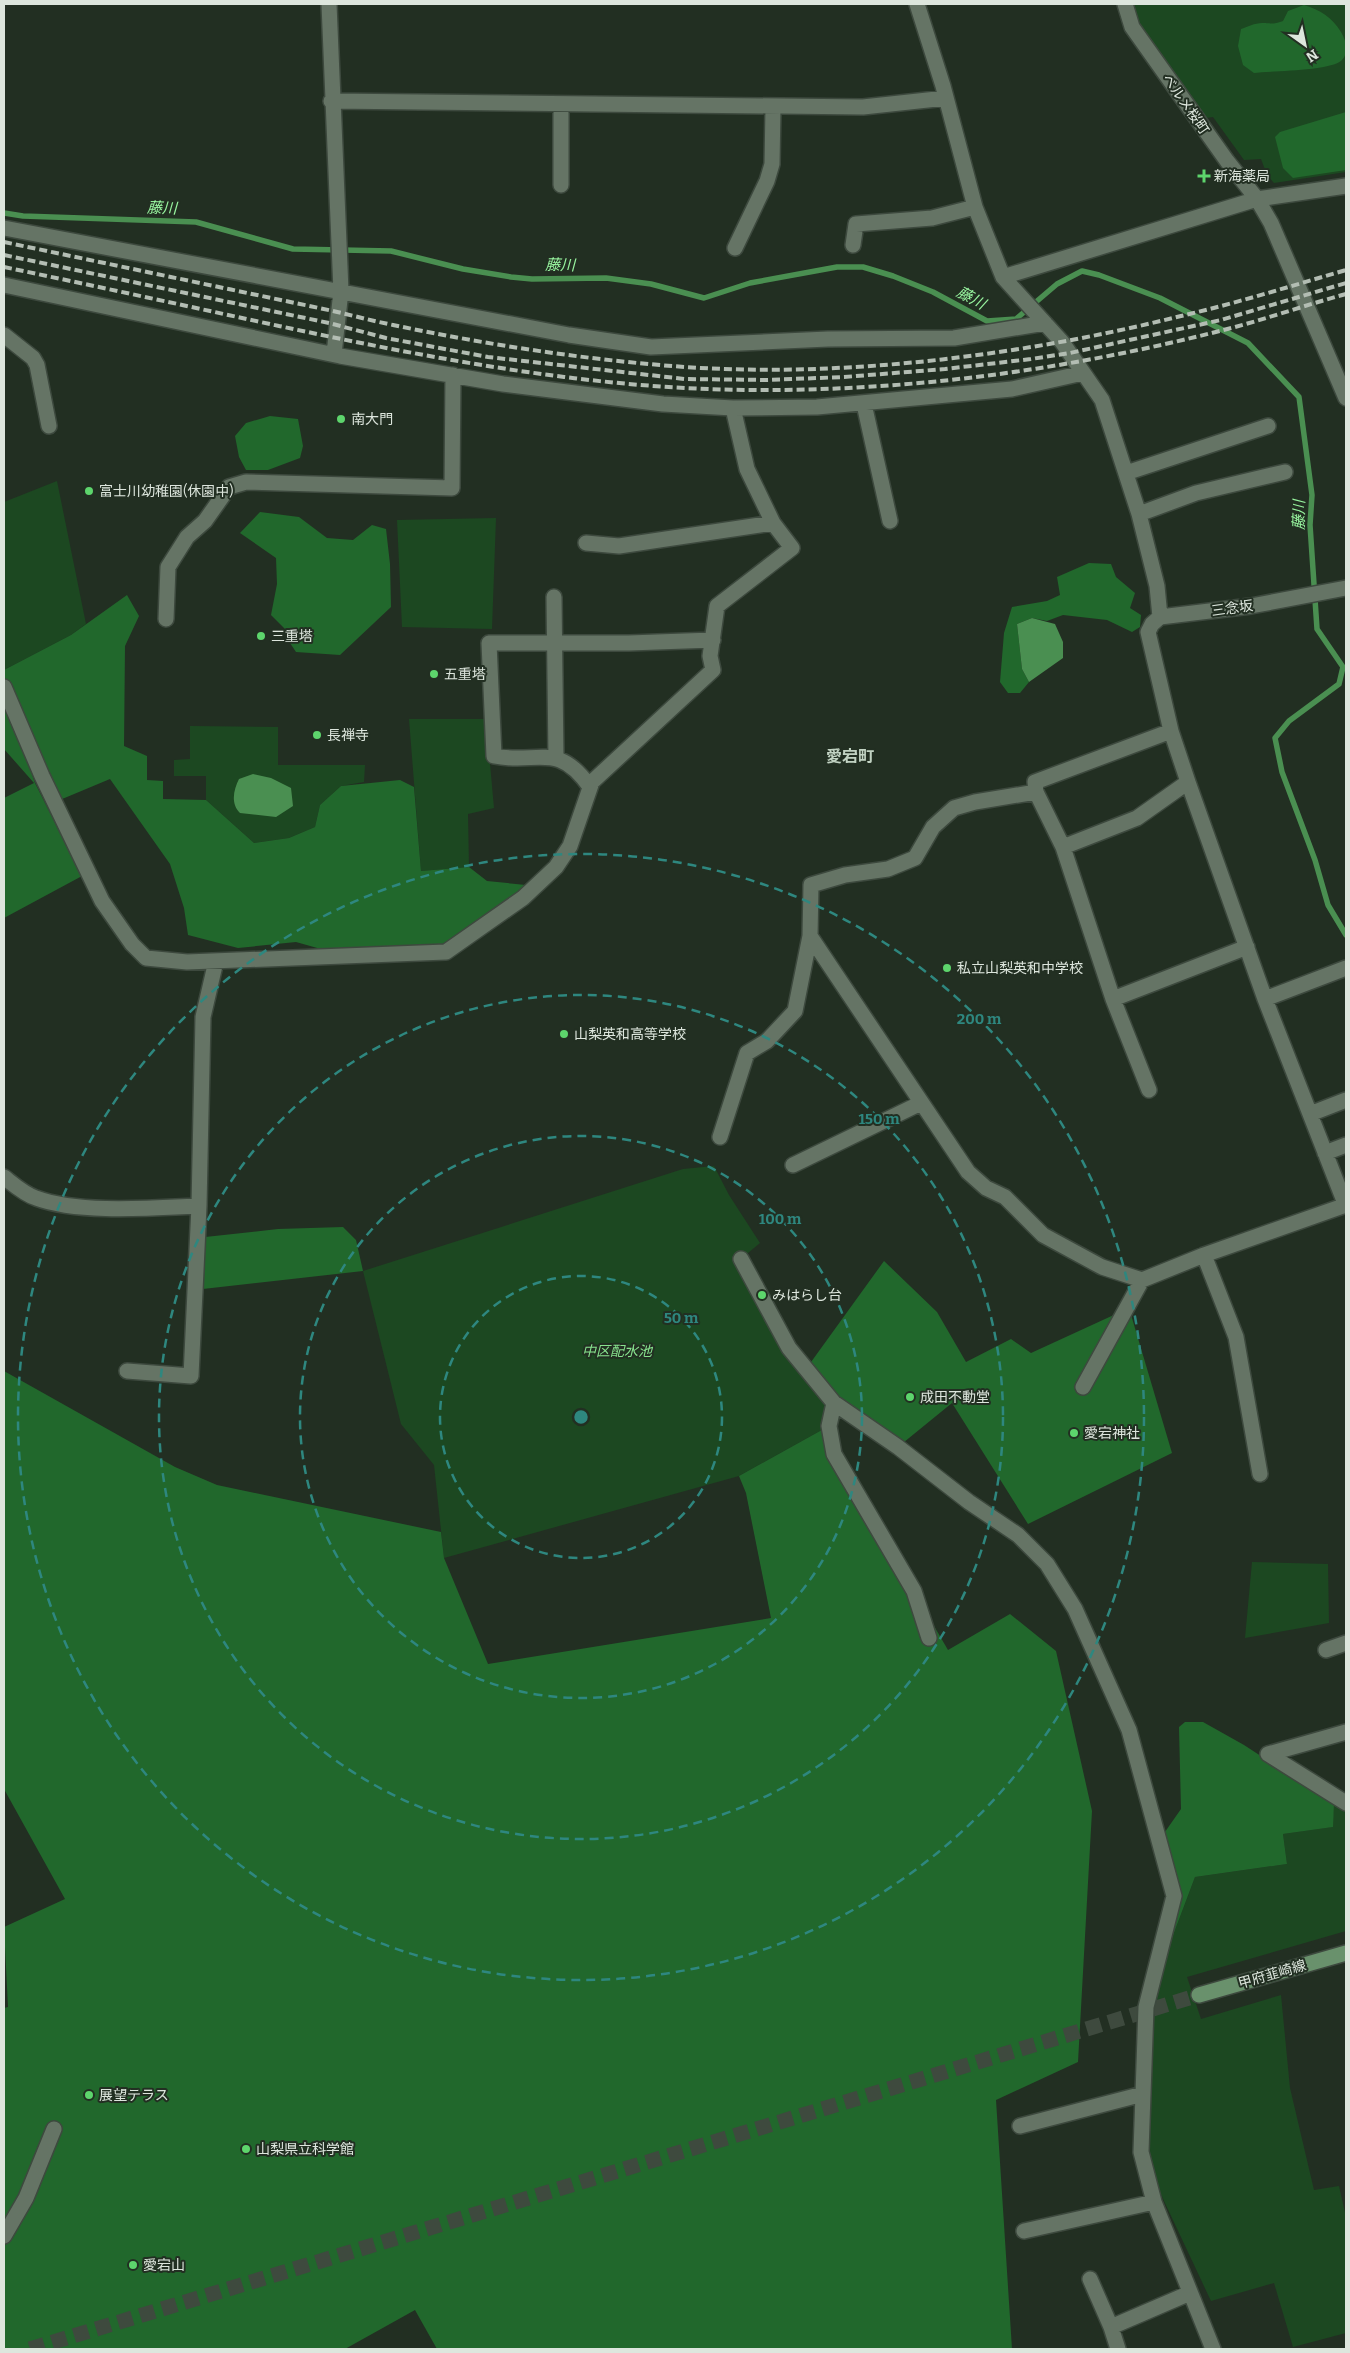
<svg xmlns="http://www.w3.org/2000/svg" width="1350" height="2353" font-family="Bitter,'Noto Sans JP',serif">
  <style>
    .green { fill: #1c4821 }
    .forest { fill: #21682c }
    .water { fill: #4a8f51 }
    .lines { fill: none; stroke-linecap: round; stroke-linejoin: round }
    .stream { stroke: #4a8f51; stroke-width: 5.5 }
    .major-tunnel { stroke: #3e4a3e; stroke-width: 15; stroke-dasharray: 15 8; stroke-linecap: butt }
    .minor-casing { stroke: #3d493e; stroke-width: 18 }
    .major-casing { stroke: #3d493e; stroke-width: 18 }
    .minor { stroke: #657465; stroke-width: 15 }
    .major { stroke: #69916c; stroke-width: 15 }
    .rail { stroke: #b3bdb3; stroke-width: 4; stroke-dasharray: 8 4; stroke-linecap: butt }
    .ring { fill: none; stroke: #2e877f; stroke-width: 2.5; stroke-dasharray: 9 6 }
    .poi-dot { fill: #5dd56c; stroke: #222f22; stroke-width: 2 }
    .labels { text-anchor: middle; stroke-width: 4; stroke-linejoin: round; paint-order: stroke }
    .street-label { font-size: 14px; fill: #dde6dd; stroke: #222f22 }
    .poi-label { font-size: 14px; fill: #dde6dd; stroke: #222f22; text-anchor: start }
    .park-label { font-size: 14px; font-style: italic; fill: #87e28e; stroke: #222f22 }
    .water-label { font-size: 15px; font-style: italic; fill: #99f6a0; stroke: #222f22 }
    .quarter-label { font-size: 16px; font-weight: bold; fill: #c1d2c2; stroke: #222f22 }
    .centre { fill: #2e877f; stroke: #222f22; stroke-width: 2.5 }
    .ring-label { font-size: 15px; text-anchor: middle; font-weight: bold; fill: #2e877f; stroke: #222f22; stroke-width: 4; stroke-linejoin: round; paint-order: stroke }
  </style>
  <rect width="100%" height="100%" fill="#222f22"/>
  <path class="green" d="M 1125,4 L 1346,4 L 1346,172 L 1274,183 L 1267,175 L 1261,159 L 1244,160 L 1213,117 L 1206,118 L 1132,27 Z
    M 57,481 L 86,624 L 71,635 L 4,670 L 4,502 Z
    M 496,518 L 492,629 L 402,627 L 397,520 Z
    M 409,719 L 486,719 L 494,808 L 468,814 L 469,867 L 421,871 Z
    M 190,726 L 278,727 L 278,765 L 365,765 L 364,782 L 341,786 L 320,805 L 315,827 L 289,838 L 254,843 L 206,800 L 206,776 L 174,776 L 174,760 L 190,759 Z
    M 714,1166 L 729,1195 L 760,1243 L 742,1258 L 789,1348 L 834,1403 L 829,1426 L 739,1476 L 444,1558 L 434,1465 L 401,1424 L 363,1271 L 683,1169 Z
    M 1252,1562 L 1328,1564 L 1329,1623 L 1245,1638 Z
    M 1334,1804 L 1346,1811 L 1346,1931 L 1187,1977 L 1201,2019 L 1281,1995 L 1290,2088 L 1314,2190 L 1339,2186 L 1346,2217 L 1346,2333 L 1293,2347 L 1274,2283 L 1211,2301 L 1141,2152 L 1146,2007 L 1195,1877 L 1287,1864 L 1283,1834 L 1332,1827 Z"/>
  <path class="forest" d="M 1304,5 C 1320,10 1332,17 1341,32 C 1346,41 1350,51 1342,60 C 1332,71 1270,71 1254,73 L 1243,65 L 1238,46 L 1241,29 C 1247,27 1255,23 1262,23 C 1273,23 1271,25 1283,21 L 1288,11 Z
    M 1346,112 L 1346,170 L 1293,178 L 1283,168 L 1275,137 L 1280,132 Z
    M 270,416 L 298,419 L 303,446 L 300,458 L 268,470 L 246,470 L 239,457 L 235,436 L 246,423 Z
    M 260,512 L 299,517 L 327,538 L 353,540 L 372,525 L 386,529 L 390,564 L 391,607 L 340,655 L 296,652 L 288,640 L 288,632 L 271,615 L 277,584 L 276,558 L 240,533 Z
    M 1089,563 L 1111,564 L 1116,577 L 1135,593 L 1130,608 L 1141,615 L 1140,627 L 1132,632 L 1107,620 L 1063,615 L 1047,621 L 1032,618 L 1017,624 L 1022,669 L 1029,682 L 1020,693 L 1008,693 L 1000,682 L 1004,633 L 1012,607 L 1047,601 L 1060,595 L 1057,577 Z
    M 127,595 L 139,616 L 125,646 L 124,746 L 147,756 L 147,780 L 163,781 L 163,799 L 206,800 L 254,843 L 289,838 L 315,827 L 320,805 L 341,786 L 400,780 L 414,787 L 421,871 L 469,867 L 487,881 L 526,885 L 523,898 L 446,952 L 335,953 L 296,942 L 238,948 L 188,935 L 184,908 L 170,864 L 110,779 L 55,802 L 4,687 L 4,670 L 71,635 Z
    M 4,691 L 35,783 L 82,876 L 4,918 L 4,798 L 34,783 L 4,749 Z
    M 343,1227 L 356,1240 L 363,1271 L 194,1290 L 196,1238 L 278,1229 Z
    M 884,1261 L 937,1312 L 966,1362 L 1011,1339 L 1031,1353 L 1129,1308 L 1172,1453 L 1028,1524 L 952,1403 L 898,1447 L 834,1403 L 806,1369 Z
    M 4,1371 L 175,1467 L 217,1485 L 441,1532 L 444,1558 L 488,1664 L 771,1618 L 746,1493 L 739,1476 L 829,1426 L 834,1454 L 948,1650 L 1010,1614 L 1056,1651 L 1092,1811 L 1078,2062 L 996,2100 L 1012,2349 L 437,2349 L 415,2310 L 345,2349 L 4,2349 L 4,2008 L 8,2007 L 4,1927 L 65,1899 L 4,1789 Z
    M 1185,1722 L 1203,1722 L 1244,1745 L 1334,1804 L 1333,1827 L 1283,1834 L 1287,1864 L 1195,1877 L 1146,2007 L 1174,1896 L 1160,1839 L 1181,1809 L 1179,1727 Z"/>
  <path class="water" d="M 1032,618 L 1055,624 L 1063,642 L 1063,658 L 1029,682 L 1022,669 L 1017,624 Z
    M 253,774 L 271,778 L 291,788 L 293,806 L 276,817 L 240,813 C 230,803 234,789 239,779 Z"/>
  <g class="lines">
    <path class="stream" d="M 4,213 L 23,216 L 196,222 L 293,249 L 391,251 L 463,269 L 511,277 L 532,279 L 606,278 L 651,284 L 704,298 L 750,283 L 837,267 L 863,267 L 893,276 L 933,292 L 987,321 L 1016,319 L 1057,284 L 1082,271 L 1099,275 L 1160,298 L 1248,343 L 1299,397 L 1312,495 L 1310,525 L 1317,629 L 1343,667 L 1339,684 L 1289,721 L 1275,738 L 1282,772 L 1315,860 L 1328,905 L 1346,935"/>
    <path class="major-tunnel" d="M 30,2349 L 1199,1995"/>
    <g class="minor-casing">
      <path id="minor" d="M 329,4 L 341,291 L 334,354
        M 917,4 L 943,86 L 975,207 L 1003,277 L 1062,342 L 1102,400 L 1139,514 L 1157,586 L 1160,617 L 1152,624 L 1148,632 L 1171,731 L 1188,782 L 1265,999 L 1346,1206
        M 1125,4 L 1132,27 L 1227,161 L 1257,199 L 1271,223 L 1346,398
        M 331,101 L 863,107 L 946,98
        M 561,104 L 561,185
        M 4,228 L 569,335 L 651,347 L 828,339 L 954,338 L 1045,323
        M 853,245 L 856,224 L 932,218 L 975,207
        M 735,248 L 767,181 L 772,164 L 773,108
        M 1003,277 L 1257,199 L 1346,186
        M 4,285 L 340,356 L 503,384 L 663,404 L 733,408 L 817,407 L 1012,389 L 1083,373
        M 4,335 L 33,358 L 37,365 L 49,426
        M 864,404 L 890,521
        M 1126,473 L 1268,426
        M 1139,514 L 1196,493 L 1285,472
        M 586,543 L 619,546 L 773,523
        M 554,597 L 556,759
        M 1160,617 L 1251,606 L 1346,588
        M 166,619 L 168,567 L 187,537 L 205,521 L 229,487 L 246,482 L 452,488 L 453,375
        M 4,687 L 42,776 L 102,901 L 132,944 L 146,958 L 187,962 L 446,952 L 523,898 L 556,867 L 570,846 L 592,782 L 713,670 L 710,656 L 717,606 L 792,548 L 773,523 L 747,469 L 733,408
        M 590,787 C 557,740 537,765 494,756 L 489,643 L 629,643 L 713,640
        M 1036,792 L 1035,782 L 1171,731
        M 1063,847 L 1137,818 L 1188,782
        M 810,936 L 968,1172 L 986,1188 L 1005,1197 L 1043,1235 L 1102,1267 L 1142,1280 L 1204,1255 L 1346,1205
        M 1113,999 L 1247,947
        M 1265,999 L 1346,968
        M 1310,1114 L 1346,1100
        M 720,1137 L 747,1053 L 767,1041 L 795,1011 L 810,936 L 811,885 L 845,875 L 888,869 L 915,858 L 933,827 L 954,808 L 975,802 L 1036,792 L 1063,847 L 1113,999 L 1149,1090
        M 1325,1153 L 1346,1145
        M 793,1165 L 921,1103
        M 4,1177 C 13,1184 24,1194 36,1198 C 79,1214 152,1208 199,1206
        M 1204,1255 L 1236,1337 L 1260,1474
        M 741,1259 L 789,1348 L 834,1403 L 898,1447 L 969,1502 L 1018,1535 L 1047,1564 L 1075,1609 L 1129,1730 L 1174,1896 L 1146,2007 L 1141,2152 L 1154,2202 L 1213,2349
        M 127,1371 L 191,1376 L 199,1206 L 203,1017 L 216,961
        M 1083,1387 L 1142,1280
        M 834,1403 L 829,1426 L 834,1454 L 914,1591 L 929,1638
        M 1326,1650 L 1346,1643
        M 1268,1754 L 1346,1803
        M 1268,1754 L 1346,1732
        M 1020,2126 L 1143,2094
        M 1024,2231 L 1154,2202
        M 4,2236 L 26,2198 L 54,2129
        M 1090,2279 L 1111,2327 L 1190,2293
        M 1111,2327 L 1118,2349"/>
    </g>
    <g class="major-casing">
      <path id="major" d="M 1199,1995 L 1346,1953"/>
    </g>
    <use href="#minor" class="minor"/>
    <use href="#major" class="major"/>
    <path class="rail" d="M 4,242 C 109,264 214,286 319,308 C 344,313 368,320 393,325 C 489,345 587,360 685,367 C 844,378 1026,355 1181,316 C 1237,303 1291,286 1346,270
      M 4,255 L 329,323 L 386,338 L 488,357 L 685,379 L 767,380 L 844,377 L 945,369 L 1031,359 L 1070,353 L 1221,320 L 1346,283
      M 4,267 C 95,286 187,306 279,326 C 439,360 602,391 767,390 C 924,390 1083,367 1235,327 C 1272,317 1309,304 1346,294"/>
  </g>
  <g class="ring">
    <circle cx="581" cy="1417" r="141"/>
    <circle cx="581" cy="1417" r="281"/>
    <circle cx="581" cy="1417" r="422"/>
    <circle cx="581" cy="1417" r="563"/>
  </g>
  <g class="poi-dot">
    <path d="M1201.5 168.5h5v5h5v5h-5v5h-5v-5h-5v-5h5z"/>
    <circle cx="341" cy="419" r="5"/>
    <circle cx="89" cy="491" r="5"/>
    <circle cx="261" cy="636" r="5"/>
    <circle cx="434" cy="674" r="5"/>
    <circle cx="317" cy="735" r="5"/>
    <circle cx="947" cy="968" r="5"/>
    <circle cx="564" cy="1034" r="5"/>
    <circle cx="762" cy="1295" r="5"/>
    <circle cx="910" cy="1397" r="5"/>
    <circle cx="1074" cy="1433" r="5"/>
    <circle cx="89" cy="2095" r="5"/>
    <circle cx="246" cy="2149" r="5"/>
    <circle cx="133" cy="2265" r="5"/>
  </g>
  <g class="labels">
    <g class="street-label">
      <text transform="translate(1186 104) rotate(55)" y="5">ベルメ桜町</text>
      <text transform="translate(1232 608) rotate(-8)" y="5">三念坂</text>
      <text transform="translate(1272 1974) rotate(-16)" y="5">甲府韮崎線</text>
    </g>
    <g class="poi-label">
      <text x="1214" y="181">新海薬局</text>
      <text x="351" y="424">南大門</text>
      <text x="99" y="496">富士川幼稚園(休園中)</text>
      <text x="271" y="641">三重塔</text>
      <text x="444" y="679">五重塔</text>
      <text x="327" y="740">長禅寺</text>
      <text x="957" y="973">私立山梨英和中学校</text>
      <text x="574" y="1039">山梨英和高等学校</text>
      <text x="772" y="1300">みはらし台</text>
      <text x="920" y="1402">成田不動堂</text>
      <text x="1084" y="1438">愛宕神社</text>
      <text x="99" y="2100">展望テラス</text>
      <text x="256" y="2154">山梨県立科学館</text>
      <text x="143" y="2270">愛宕山</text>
    </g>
    <g class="park-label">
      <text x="617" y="1356">中区配水池</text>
    </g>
    <g class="water-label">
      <text transform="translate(162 208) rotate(2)" y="5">藤川</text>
      <text transform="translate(560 265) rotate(1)" y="5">藤川</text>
      <text transform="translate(971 298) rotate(28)" y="5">藤川</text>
      <text transform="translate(1299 515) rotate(-89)" y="5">藤川</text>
    </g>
    <g class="quarter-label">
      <text x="850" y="762">愛宕町</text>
    </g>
  </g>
  <circle cx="581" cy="1417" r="8" class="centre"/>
  <g class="ring-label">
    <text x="979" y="1024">200 m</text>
    <text x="879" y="1124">150 m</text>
    <text x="780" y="1224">100 m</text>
    <text x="681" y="1323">50 m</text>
  </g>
  <rect width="1350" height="2353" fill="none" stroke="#dde6dd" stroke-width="10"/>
  <g transform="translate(1305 45) rotate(147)" stroke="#222f22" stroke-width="4" paint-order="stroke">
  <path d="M0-4L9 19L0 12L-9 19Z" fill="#dde6dd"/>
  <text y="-8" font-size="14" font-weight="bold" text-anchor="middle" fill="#dde6dd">N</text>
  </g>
</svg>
